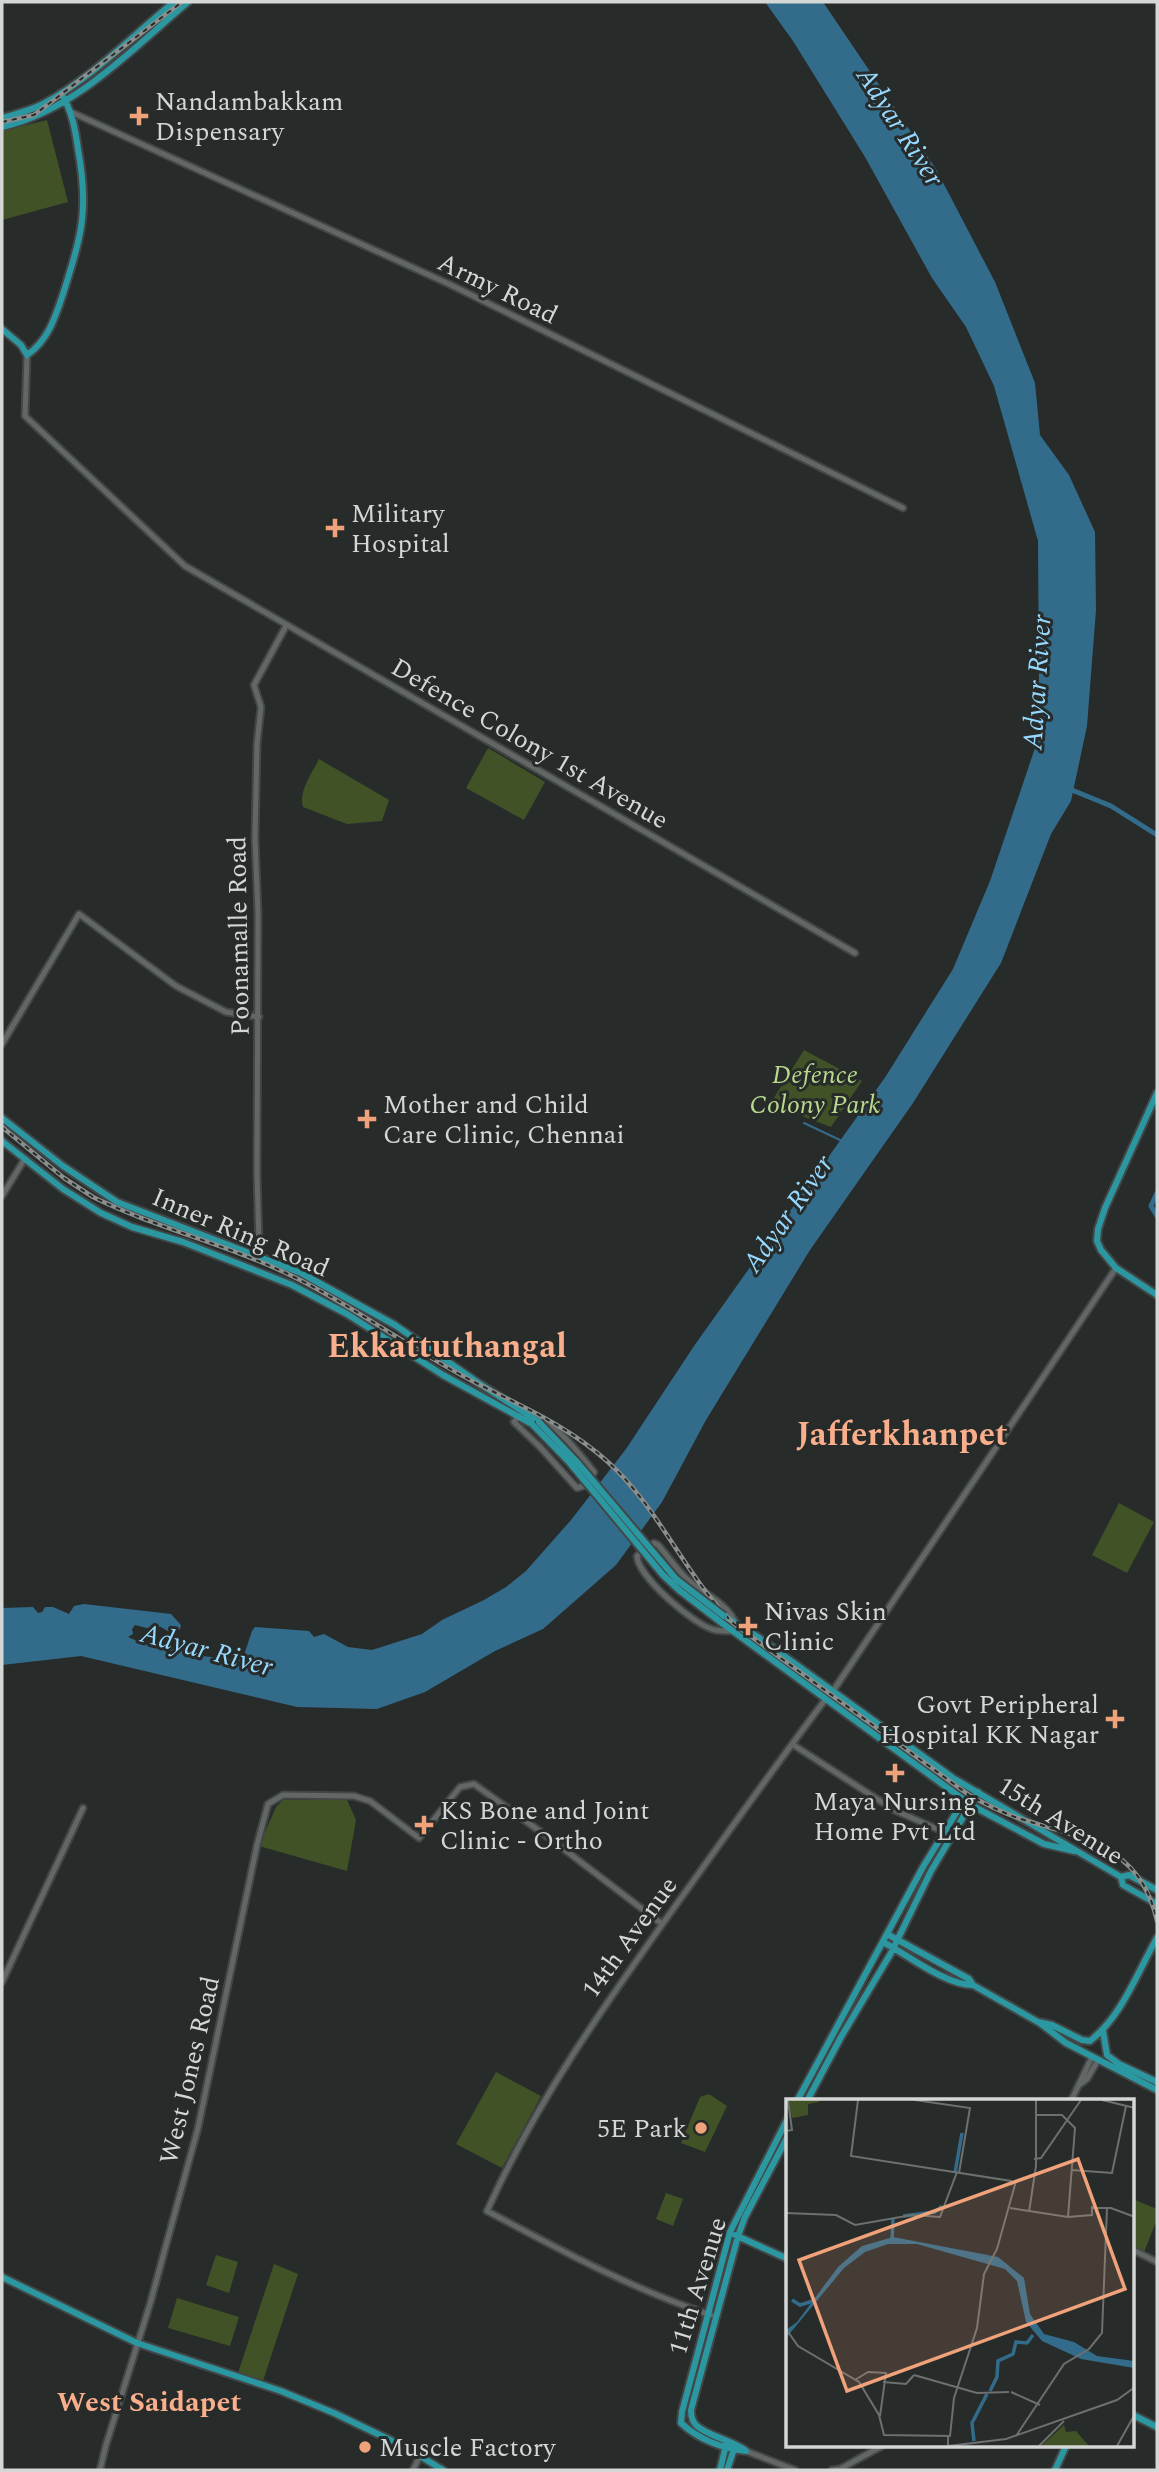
<svg xmlns="http://www.w3.org/2000/svg" width="1159" height="2472" font-family="Spectral,serif">
  <style>
    .green { fill: #415227 }
    .water { fill: #336c8a }
    .lines { fill: none; stroke-linecap: round; stroke-linejoin: round }
    .stream { stroke: #336c8a; stroke-width: 2 }
    .canal { stroke: #336c8a; stroke-width: 5 }
    .minor-casing { stroke: #424646; stroke-width: 9 }
    .major-casing { stroke: #424646; stroke-width: 10 }
    .minor { stroke: #626766; stroke-width: 5 }
    .major { stroke: #2b97a1; stroke-width: 6 }
    .rail-casing { stroke: #8a8e8d; stroke-width: 4.5 }
    .rail { stroke: #272b2a; stroke-width: 2; stroke-dasharray: 5; stroke-linecap: butt }
    .major-bridge-casing { stroke: #424646; stroke-width: 10; stroke-linecap: butt }
    .major-bridge { stroke: #2b97a1; stroke-width: 6 }
    .poi-dot { fill: #f0a27a; stroke: #272b2a; stroke-width: 2.5 }
    .labels { text-anchor: middle; stroke-width: 6; stroke-linejoin: round; paint-order: stroke }
    .poi-label { font-size: 26px; fill: #d4d7d6; stroke: #272b2a; text-anchor: start }
    .street-label { font-size: 26px; fill: #d4d7d6; stroke: #272b2a }
    .park-label { font-size: 26px; font-style: italic; fill: #b9da8d; stroke: #272b2a }
    .water-label { font-size: 28px; font-style: italic; fill: #96d8fe; stroke: #272b2a }
    .neighbourhood-label { font-size: 28px; font-weight: bold; fill: #f9af8b; stroke: #272b2a }
    .district-label { font-size: 33px; font-weight: bold; fill: #f9af8b; stroke: #272b2a }
    .inset-river { fill: none; stroke: #336c8a; stroke-width: 3.5 }
    .inset-road { fill: none; stroke: #6c706f; stroke-width: 2 }
    .view { fill: #f0a27a; fill-opacity: 0.15; stroke: #f0a27a; stroke-width: 3.5 }
    .inset-edge { fill: none; stroke: #d4d7d6; stroke-width: 3.5 }
  </style>
  <rect width="100%" height="100%" fill="#272b2a"/>
  <path class="green" d="M 47,120 L 68,202 L 2,220 L 2,131 Z
    M 488,748 L 545,782 L 524,820 L 466,788 Z
    M 319,759 L 389,800 L 382,821 L 347,824 L 303,807 C 298,792 312,773 319,759 Z
    M 804,1050 L 862,1081 L 831,1127 L 770,1104 Z
    M 1119,1503 L 1154,1522 L 1127,1573 L 1092,1555 Z
    M 283,1800 L 347,1800 L 356,1820 L 347,1871 L 259,1846 L 276,1807 Z
    M 496,2072 L 541,2096 L 502,2168 L 456,2144 Z
    M 709,2094 L 727,2106 L 705,2152 L 681,2143 L 700,2097 Z
    M 666,2193 L 683,2199 L 673,2226 L 656,2219 Z
    M 1135,2200 L 1157,2209 L 1157,2219 L 1143,2255 L 1133,2250 L 1133,2204 Z
    M 216,2255 L 238,2262 L 229,2293 L 206,2285 Z
    M 274,2264 L 298,2274 L 263,2381 L 238,2373 Z
    M 177,2298 L 239,2317 L 230,2346 L 168,2328 Z"/>
  <path class="water" d="M 765,2 L 823,2 L 936,169 L 995,282 L 1035,383 L 1040,435 L 1069,475 L 1095,532 L 1096,610 L 1087,726 L 1071,801 L 1051,834 L 1001,963 L 913,1103 L 810,1250 L 706,1420 L 662,1502 L 616,1565 L 543,1629 L 495,1651 L 425,1692 L 377,1709 L 297,1707 L 81,1656 L 2,1665 L 2,1608 L 33,1607 L 38,1613 L 42,1612 L 45,1607 L 53,1607 L 69,1614 L 74,1606 L 84,1604 L 171,1614 L 181,1625 L 180,1629 C 170,1636 167,1629 158,1626 L 147,1628 L 135,1625 L 132,1629 L 133,1634 L 128,1637 L 137,1641 L 186,1648 L 202,1656 L 238,1660 L 243,1658 L 252,1631 L 255,1627 L 309,1631 L 314,1637 L 324,1634 L 348,1647 L 372,1650 L 422,1634 L 442,1620 L 484,1600 L 506,1587 L 526,1571 L 571,1520 L 626,1449 L 694,1346 L 886,1076 L 953,969 L 990,881 L 1036,745 L 1039,691 L 1038,541 L 994,386 L 966,327 L 932,278 L 865,157 L 793,41 Z"/>
  <g class="lines">
    <path class="stream" d="M 804,1123 L 840,1140"/>
    <path class="canal" d="M 1067,788 L 1111,806 L 1157,835
      M 1157,1193 L 1151,1206 L 1157,1216"/>
    <g class="minor-casing">
      <path id="minor" d="M 71,112 L 449,284 L 903,508
        M 27,355 L 25,416 L 185,566 L 855,953
        M 2,1044 L 79,914 L 176,986 L 226,1012 L 259,1017
        M 2,1196 L 24,1160
        M 257,1254 L 259,1246 L 257,1173 L 258,914 L 255,838 L 257,744 L 261,707 L 254,685 L 286,626
        M 519,1416 L 514,1422 L 540,1447 L 577,1488 L 587,1485 L 594,1472 C 575,1448 555,1422 526,1411
        M 732,1631 C 727,1631 720,1631 715,1630 C 695,1626 638,1577 637,1556 L 654,1543 L 658,1545 C 668,1556 676,1569 687,1579 C 703,1594 727,1602 736,1624
        M 833,1691 L 1116,1268
        M 792,1744 L 894,1810 L 944,1832
        M 2,1982 L 83,1808
        M 1079,2085 L 1087,2079 L 1098,2060
        M 1071,2101 L 1092,2057
        M 1133,2250 L 1157,2262
        M 711,2315 C 633,2290 559,2249 487,2211 C 538,2098 604,2006 676,1905 C 725,1837 774,1767 825,1700
        M 746,2451 L 795,2470
        M 100,2470 L 106,2445 L 150,2304 L 198,2128 L 257,1845 L 268,1804 L 283,1795 L 354,1796 L 370,1801 L 419,1838 L 460,1787 L 474,1784 L 548,1837 L 662,1924
        M 413,2470 L 420,2456
        M 832,2470 L 840,2469 L 882,2446"/>
    </g>
    <g class="major-casing">
      <path id="major" d="M 2,118 C 15,114 30,111 43,104 C 92,78 131,37 174,2
        M 2,127 C 76,110 132,49 188,2
        M 2,329 L 21,345 L 27,355 C 49,340 56,315 64,291 C 82,233 89,210 78,149 C 75,128 72,111 61,93
        M 1157,1093 L 1105,1208 L 1098,1229 L 1097,1241 L 1101,1250 L 1116,1268 L 1157,1295
        M 2,1118 L 63,1166 L 117,1202 L 301,1273 L 395,1325 L 480,1384 L 539,1422
        M 2,1141 L 63,1189 L 101,1213 L 132,1227 L 183,1242 L 292,1285 L 347,1314 L 443,1375 L 532,1424
        M 724,1616 L 758,1637 L 953,1778 L 1121,1877 L 1123,1885 L 1157,1904
        M 722,1623 L 971,1805 L 1044,1844 L 1074,1851
        M 1121,1877 L 1129,1875 L 1157,1890
        M 887,1934 L 969,1979 L 973,1985
        M 883,1942 C 908,1955 945,1985 973,1985 L 1038,2022 L 1052,2025 L 1082,2040 L 1090,2041 C 1122,2016 1137,1973 1157,1938
        M 1040,2023 L 1066,2043 L 1157,2090
        M 1103,2031 L 1107,2055 L 1119,2064 L 1157,2082
        M 797,2101 L 923,1867 L 964,1800
        M 807,2101 L 841,2037 L 891,1953 L 931,1871 L 978,1792
        M 735,2235 L 788,2259
        M 2,2277 L 137,2343 L 281,2391 L 334,2413 L 407,2448 L 443,2470
        M 1133,2415 L 1157,2427
        M 745,2450 C 731,2440 708,2436 697,2426 C 692,2422 691,2416 691,2410 L 738,2236 L 745,2217 L 788,2136
        M 746,2451 C 723,2449 698,2439 681,2423 L 682,2412 L 730,2232 L 788,2118
        M 720,2470 L 726,2445
        M 727,2470 L 734,2449
        M 1055,2470 L 1066,2446"/>
    </g>
    <use href="#minor" class="minor"/>
    <use href="#major" class="major"/>
    <g class="rail-casing">
      <path id="rail" d="M 2,122 L 34,115 L 182,2
        M 2,1127 L 64,1178 L 93,1197 C 158,1229 230,1245 294,1277 C 353,1306 405,1345 463,1376 C 513,1403 565,1423 608,1462 C 660,1509 685,1576 734,1624 L 969,1795 C 985,1804 1001,1812 1018,1818 C 1082,1839 1140,1844 1157,1921"/>
    </g>
    <use href="#rail" class="rail"/>
    <g class="major-bridge-casing">
      <path id="major-bridge" d="M 539,1422 L 577,1462 L 676,1579 L 724,1616
        M 532,1424 L 569,1462 L 663,1575 L 679,1590 L 722,1623"/>
    </g>
    <use href="#major-bridge" class="major-bridge"/>
  </g>
  <g class="poi-dot">
    <path d="M135.5 105.5h7v7h7v7h-7v7h-7v-7h-7v-7h7z"/>
    <path d="M331.5 517.5h7v7h7v7h-7v7h-7v-7h-7v-7h7z"/>
    <path d="M363.5 1108.5h7v7h7v7h-7v7h-7v-7h-7v-7h7z"/>
    <path d="M744.5 1615.5h7v7h7v7h-7v7h-7v-7h-7v-7h7z"/>
    <path d="M1111.5 1708.5h7v7h7v7h-7v7h-7v-7h-7v-7h7z"/>
    <path d="M891.5 1762.5h7v7h7v7h-7v7h-7v-7h-7v-7h7z"/>
    <path d="M420.5 1814.5h7v7h7v7h-7v7h-7v-7h-7v-7h7z"/>
    <circle cx="701" cy="2128" r="7"/>
    <circle cx="365" cy="2447" r="7"/>
  </g>
  <g class="labels">
    <g class="poi-label">
      <text x="155" y="110">Nandambakkam<tspan x="155" dy="30">Dispensary</tspan></text>
      <text x="351" y="522">Military<tspan x="351" dy="30">Hospital</tspan></text>
      <text x="383" y="1113">Mother and Child<tspan x="383" dy="30">Care Clinic, Chennai</tspan></text>
      <text x="764" y="1620">Nivas Skin<tspan x="764" dy="30">Clinic</tspan></text>
      <text x="1099" y="1713" text-anchor="end">Govt Peripheral<tspan x="1099" dy="30">Hospital KK Nagar</tspan></text>
      <text x="895" y="1810" text-anchor="middle">Maya Nursing<tspan x="895" dy="30">Home Pvt Ltd</tspan></text>
      <text x="440" y="1819">KS Bone and Joint<tspan x="440" dy="30">Clinic - Ortho</tspan></text>
      <text x="687" y="2137" text-anchor="end">5E Park</text>
      <text x="379" y="2456">Muscle Factory</text>
    </g>
    <g class="street-label">
      <text transform="translate(498 288) rotate(26)" y="9">Army Road</text>
      <text transform="translate(530 743) rotate(30)" y="9">Defence Colony 1st Avenue</text>
      <text transform="translate(238 936) rotate(-91)" y="9">Poonamalle Road</text>
      <text transform="translate(241 1232) rotate(23)" y="9">Inner Ring Road</text>
      <text transform="translate(1061 1820) rotate(32)" y="9">15th Avenue</text>
      <text transform="translate(629 1937) rotate(-54)" y="9">14th Avenue</text>
      <text transform="translate(189 2070) rotate(-77)" y="9">West Jones Road</text>
      <text transform="translate(697 2286) rotate(-73)" y="9">11th Avenue</text>
    </g>
    <g class="park-label">
      <text x="815" y="1083">Defence<tspan x="815" dy="30">Colony Park</tspan></text>
    </g>
    <g class="water-label">
      <text transform="translate(901 126) rotate(57)" y="10">Adyar River</text>
      <text transform="translate(1036 682) rotate(-86)" y="10">Adyar River</text>
      <text transform="translate(787 1213) rotate(-55)" y="10">Adyar River</text>
      <text transform="translate(207 1649) rotate(15)" y="10">Adyar River</text>
    </g>
    <g class="neighbourhood-label">
      <text x="149" y="2411">West Saidapet</text>
    </g>
    <g class="district-label">
      <text x="447" y="1357">Ekkattuthangal</text>
      <text x="902" y="1445">Jafferkhanpet</text>
    </g>
  </g>
  <g transform="translate(786 2099)">
    <rect width="348" height="348" fill="#272b2a"/>
    <path d="M 2,1 L 33,1 L 33,3 L 22,5 L 22,16 L 6,19 ZM 278,326 L 280,333 L 290,332 L 303,347 L 255,347 Z" fill="#415227"/>
    <path d="M 107,138 L 212,158 L 238,179 L 244,215 L 258,235 L 288,243 L 311,257 L 348,262 L 348,269 L 295,260 L 256,242 L 240,223 L 231,182 L 219,170 L 131,145 L 102,145 L 79,153 L 58,169 L 0,239 L 0,231 L 11,223 L 52,168 L 76,147 Z" fill="#336c8a"/>
    <path class="inset-river" d="M 169,74 L 176,34M 117,117 L 149,113 L 156,107M 106,142 L 107,119M 6,201 L 14,206 L 27,202M 204,292 L 211,278 L 212,262 L 227,255 L 230,243 L 241,244 L 247,236M 188,342 L 186,324 L 201,295"/>
    <path class="inset-road" d="M 72,1 L 65,57 L 225,82 L 226,86M 129,1 L 184,9 L 173,74M 316,1 L 349,9M 250,16 L 276,16 L 289,29 L 282,118M 0,32 L 6,31 L 2,1M 248,60 L 255,59 L 295,1M 286,71 L 326,74 L 340,7M 224,109 L 282,118 L 306,116 L 306,107M 306,109 L 325,109 L 349,118M 243,113 L 250,67 L 250,1M 0,114 L 50,116 L 69,126 L 126,116 L 154,118 L 171,73M 0,230 L 12,247 L 73,283 L 93,316 L 98,336 L 164,337 L 168,299 L 191,229 L 198,175 L 211,150 L 230,82M 128,276 L 191,294 L 223,293M 69,281 L 82,273 L 100,274 L 94,317M 97,283 L 120,285 L 128,276M 225,293 L 254,306M 230,337 L 278,265 L 303,250 L 316,234 L 321,109M 162,338 L 162,347 L 220,340 L 331,301 L 349,288M 253,347 L 278,322M 331,347 L 349,315"/>
    <path class="view" d="M 292,60 L 339,190 L 61,292 L 13,161 Z"/>
    <rect width="348" height="348" class="inset-edge"/>
  </g>
  <rect width="1159" height="2472" fill="none" stroke="#d4d7d6" stroke-width="7"/>
</svg>
